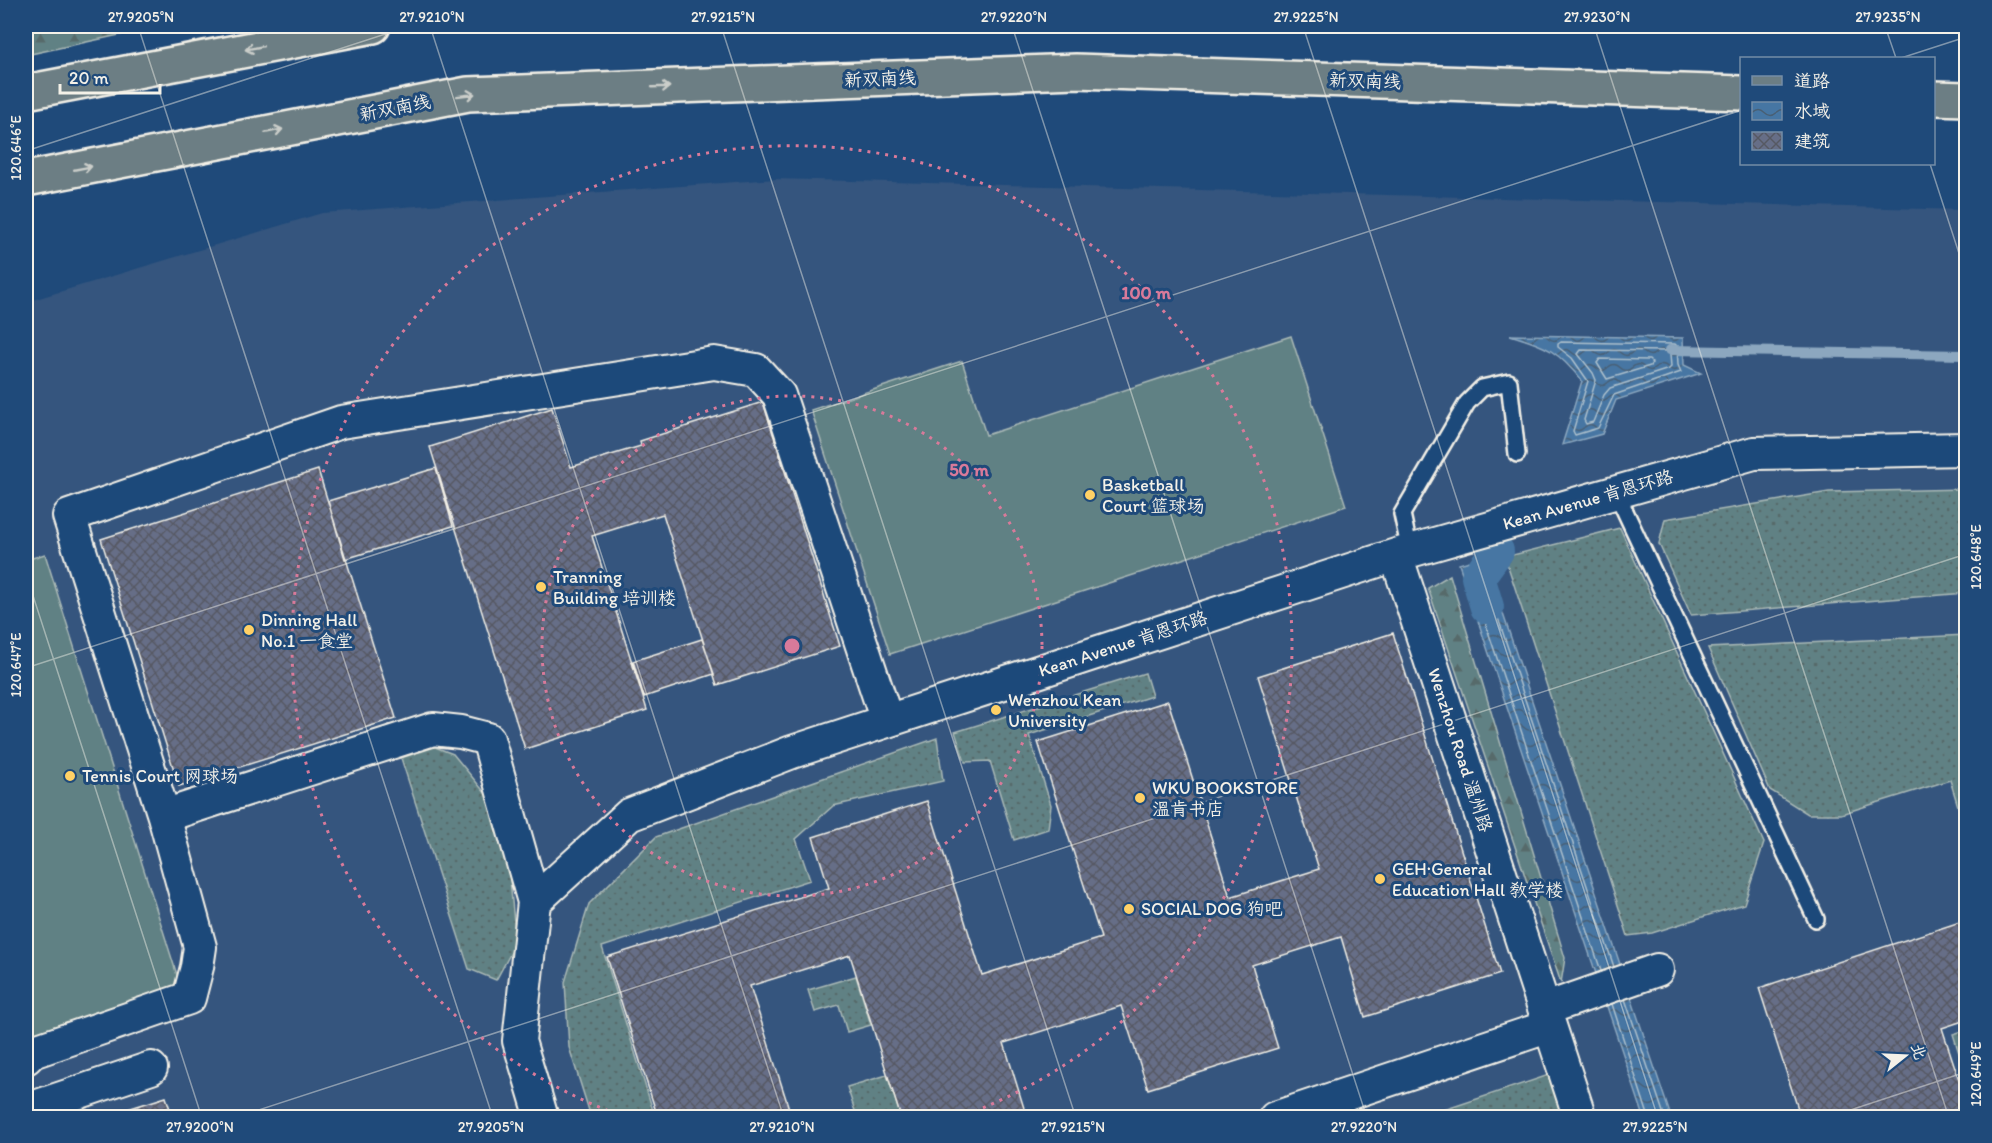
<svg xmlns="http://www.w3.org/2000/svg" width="1992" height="1143" font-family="Itim,'LXGW WenKai TC',sans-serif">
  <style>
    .built { fill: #34557e }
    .grass { fill: url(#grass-dots); stroke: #aab9b6; stroke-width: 1.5 }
    .forest { fill: url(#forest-firs); stroke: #aab9b6; stroke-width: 1.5 }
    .garden { fill: #618184; stroke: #aab9b6; stroke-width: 1.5 }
    .water { fill: url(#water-waves); stroke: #8ca7bf; stroke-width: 1.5 }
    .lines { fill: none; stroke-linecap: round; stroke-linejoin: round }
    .shore { stroke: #aec0cc; stroke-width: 1.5 }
    .stream { stroke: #8ca7bf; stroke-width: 10 }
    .canal { stroke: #4676a3; stroke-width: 34 }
    .building { fill: url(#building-cross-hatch); stroke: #f4f1e8; stroke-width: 1.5 }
    .lane-casing { stroke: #f4f1e8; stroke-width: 20 }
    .street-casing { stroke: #f4f1e8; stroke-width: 36 }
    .primary-casing { stroke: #f4f1e8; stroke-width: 38 }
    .lane { stroke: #1f4a7a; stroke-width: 15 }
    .street { stroke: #1f4a7a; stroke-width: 32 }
    .primary { stroke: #6c7e84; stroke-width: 33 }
    .oneway { stroke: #cbceca }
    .ticks { fill: none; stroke: #f4f1e8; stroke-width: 1.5; stroke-opacity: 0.45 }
    .ring { fill: none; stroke: #d87a9a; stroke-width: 3; stroke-dasharray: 3 6 }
    .poi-dot { fill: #ffd166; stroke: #1f4a7a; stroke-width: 2 }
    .labels { text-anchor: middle; stroke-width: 6; stroke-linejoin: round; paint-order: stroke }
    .street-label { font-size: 18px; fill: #f4f1e8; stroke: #1f4a7a }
    .poi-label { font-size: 18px; fill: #f4f1e8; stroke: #1f4a7a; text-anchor: start }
    .centre { fill: #d87a9a; stroke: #1f4a7a; stroke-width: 3 }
    .ring-label { font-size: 18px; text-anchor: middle; font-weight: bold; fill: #d87a9a; stroke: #1f4a7a; stroke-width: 6; stroke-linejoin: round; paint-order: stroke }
    .neatline { fill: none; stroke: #f4f1e8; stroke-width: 2 }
    .ticks-label { font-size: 15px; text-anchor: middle; fill: #f4f1e8 }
  </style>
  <defs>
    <pattern id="grass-dots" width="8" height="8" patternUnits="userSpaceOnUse" patternTransform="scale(1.5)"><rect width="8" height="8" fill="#618184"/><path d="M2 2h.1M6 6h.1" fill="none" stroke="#576a6b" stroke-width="1.8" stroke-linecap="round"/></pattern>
    <pattern id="forest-firs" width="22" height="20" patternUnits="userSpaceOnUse" patternTransform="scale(1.5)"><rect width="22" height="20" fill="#618184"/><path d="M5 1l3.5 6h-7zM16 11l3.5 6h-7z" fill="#576a6b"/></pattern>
    <pattern id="water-waves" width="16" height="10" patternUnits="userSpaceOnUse" patternTransform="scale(1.5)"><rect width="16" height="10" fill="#4676a3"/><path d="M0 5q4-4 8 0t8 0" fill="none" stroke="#485f74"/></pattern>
    <pattern id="building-cross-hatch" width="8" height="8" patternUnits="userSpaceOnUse" patternTransform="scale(1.5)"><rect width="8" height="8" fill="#666e87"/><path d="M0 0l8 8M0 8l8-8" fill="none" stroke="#565963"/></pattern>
  </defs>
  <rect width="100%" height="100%" fill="#1f4a7a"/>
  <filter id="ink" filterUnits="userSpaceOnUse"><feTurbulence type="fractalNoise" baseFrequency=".0167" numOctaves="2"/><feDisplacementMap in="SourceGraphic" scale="12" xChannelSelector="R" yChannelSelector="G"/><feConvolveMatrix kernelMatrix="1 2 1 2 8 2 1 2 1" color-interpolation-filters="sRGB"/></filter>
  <g filter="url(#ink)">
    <path class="built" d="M 776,179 L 1966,210 L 1966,1117 L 26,1118 L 26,302 L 322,213 Z"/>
    <path class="grass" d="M 1966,489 L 1966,593 L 1691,615 L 1659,544 L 1665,519 L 1829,492 Z
      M 1620,528 L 1764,843 L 1744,904 L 1652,933 L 1628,936 L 1505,557 Z
      M 1966,635 L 1966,832 L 1950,780 L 1841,814 L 1808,814 L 1770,790 L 1708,648 Z
      M 1145,673 L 1152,696 L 1029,735 L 1051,805 L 1048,829 L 1014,840 L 990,761 L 965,762 L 955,732 Z
      M 937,738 L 943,781 L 833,806 L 796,839 L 810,880 L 602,947 L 655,1117 L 591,1117 L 569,1047 L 565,982 L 589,904 L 656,837 Z
      M 435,747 L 453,754 L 491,800 L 506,838 L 516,943 L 496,980 L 469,969 L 401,758 Z
      M 856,976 L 871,1025 L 847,1032 L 839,1005 L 815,1012 L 808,990 Z
      M 1966,1030 L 1966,1075 L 1953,1034 Z
      M 1552,1074 L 1566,1118 L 1420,1118 Z
      M 887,1075 L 901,1117 L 857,1117 L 847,1087 Z"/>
    <path class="forest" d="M 26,26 L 161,26 L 26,55 Z
      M 1450,575 L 1565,958 L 1561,983 L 1428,588 Z"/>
    <path class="garden" d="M 1291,336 L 1346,506 L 890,654 L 811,410 L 962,361 L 986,435 Z
      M 45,554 L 182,991 L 26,1040 L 26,560 Z"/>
    <path class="water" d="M 1510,335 L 1683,338 L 1684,365 L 1701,373 L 1616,400 L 1602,434 L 1562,445 L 1582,381 C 1558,351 1547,346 1510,335 Z
      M 1484,557 L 1671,1117 L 1644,1117 L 1459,564 Z"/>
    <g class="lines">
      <path class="shore" d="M 1561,342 L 1675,344 L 1677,346 L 1678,365 L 1681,372 L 1614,395 L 1598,428 L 1575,435 L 1573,431 L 1588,381 L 1572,358 L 1558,347 L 1558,344 Z
        M 1581,350 L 1668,351 L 1670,354 L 1671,367 L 1669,369 L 1610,388 L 1604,395 L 1593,422 L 1586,424 L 1584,420 L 1596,380 L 1593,373 L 1578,354 Z
        M 1600,359 L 1649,360 L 1652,363 L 1650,366 L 1607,379 L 1597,363 Z
        M 1601,971 L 1468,571 L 1470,567 L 1478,565 L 1481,567 L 1614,967
        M 1625,999 L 1665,1118
        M 1612,1004 L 1649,1118"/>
      <path class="stream" d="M 1670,350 L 1966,355"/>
      <path class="canal" d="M 1487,607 L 1478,577 L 1497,551"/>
    </g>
    <path class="building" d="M 763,402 L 840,646 L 717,685 L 663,514 L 592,536 L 647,710 L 525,749 L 430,447 L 552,408 L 571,467 L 641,446 L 640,441 Z
      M 436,468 L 453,526 L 345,559 L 328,501 Z
      M 318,470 L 396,718 L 179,786 L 101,539 Z
      M 1393,633 L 1500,974 L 1365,1017 L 1341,937 L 1252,965 L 1278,1048 L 1148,1089 L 1121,1006 L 1004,1043 L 1027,1118 L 901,1118 L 850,955 L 750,986 L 792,1118 L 658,1118 L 607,957 L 829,888 L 813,837 L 927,801 L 982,975 L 1101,938 L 1038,742 L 1168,701 L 1230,897 L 1319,869 L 1258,676 Z
      M 702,639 L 714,674 L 644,697 L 633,661 Z
      M 1966,920 L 1966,1020 L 1942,1028 L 1966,1101 L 1966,1118 L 1801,1118 L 1759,988 Z
      M 166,1097 L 173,1118 L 99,1118 Z"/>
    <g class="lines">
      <g class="lane-casing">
        <path id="lane" d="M 1616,492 L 1816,919
          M 1410,551 L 1402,514 L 1467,403 L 1482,388 L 1509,382 L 1517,454"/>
      </g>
      <g class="street-casing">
        <path id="street" d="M 1396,555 L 1580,1118
          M 534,902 L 488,739 L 461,732 L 433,729 L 164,816 L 69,516 L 341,422 L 714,363 L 756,370 L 779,395 L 887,721
          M 1545,1009 L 1657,970
          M 26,1058 L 32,1052 L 189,998 L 197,967 L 200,947 L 164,816
          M 26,1110 L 151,1068
          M 542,1118 L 519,1041 L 534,902 L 629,815 L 792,752 L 1396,555 L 1754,453 L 1966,449
          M 1275,1118 L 1550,1026"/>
      </g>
      <g class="primary-casing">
        <path id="primary" d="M 26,92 L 373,26
          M 1934,98 L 1966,99
          M 26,179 L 468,94 L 1076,71 L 1742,93"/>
      </g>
      <use href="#lane" class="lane"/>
      <use href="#street" class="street"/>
      <use href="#primary" class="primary"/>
    </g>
    <defs><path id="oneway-shaft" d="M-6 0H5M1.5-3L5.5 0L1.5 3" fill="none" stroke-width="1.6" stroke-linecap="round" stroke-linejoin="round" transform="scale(1.5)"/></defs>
    <g class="oneway">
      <use href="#oneway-shaft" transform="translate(254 48) rotate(169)"/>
      <use href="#oneway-shaft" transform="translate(661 87) rotate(-2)"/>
      <use href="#oneway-shaft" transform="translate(466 95) rotate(-7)"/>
      <use href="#oneway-shaft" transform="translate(274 131) rotate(-11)"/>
      <use href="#oneway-shaft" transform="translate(83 168) rotate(-11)"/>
    </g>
  </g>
  <path class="ticks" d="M 138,26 L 493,1118M 430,26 L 784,1118M 721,26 L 1076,1118M 1012,26 L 1367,1118M 1303,26 L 1658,1118M 1594,26 L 1949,1118M 1885,26 L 1896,58M 1901,58 L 1966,37M 26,151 L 410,26M 1930,164 L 1966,275M 26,574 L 202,1118M 26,668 L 1742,110M 234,1118 L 1966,554M 1826,1118 L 1966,1072"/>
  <g class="ring">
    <circle cx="792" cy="646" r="250"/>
    <path d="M625 1117A500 500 0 1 1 959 1117"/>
  </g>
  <g class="poi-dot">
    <circle cx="1090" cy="495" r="6"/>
    <circle cx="541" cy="587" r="6"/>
    <circle cx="249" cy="630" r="6"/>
    <circle cx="996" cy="710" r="6"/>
    <circle cx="70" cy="776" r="6"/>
    <circle cx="1140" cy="798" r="6"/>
    <circle cx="1380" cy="879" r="6"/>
    <circle cx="1129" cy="909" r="6"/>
  </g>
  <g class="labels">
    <g class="street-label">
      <text transform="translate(880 79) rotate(-2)" y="6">新双南线</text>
      <text transform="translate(1365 81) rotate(2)" y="6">新双南线</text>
      <text transform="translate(395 108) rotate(-11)" y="6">新双南线</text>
      <text transform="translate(1588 500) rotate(-16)" y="6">Kean Avenue 肯恩环路</text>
      <text transform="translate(1123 644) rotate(-18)" y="6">Kean Avenue 肯恩环路</text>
      <text transform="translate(1460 750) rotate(72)" y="6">Wenzhou Road 温州路</text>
    </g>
    <g class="poi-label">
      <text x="1102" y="491">Basketball<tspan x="1102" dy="21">Court 篮球场</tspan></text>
      <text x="553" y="583">Tranning<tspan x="553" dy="21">Building 培训楼</tspan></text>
      <text x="261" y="626">Dinning Hall<tspan x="261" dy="21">No.1 一食堂</tspan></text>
      <text x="1008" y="706">Wenzhou Kean<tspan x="1008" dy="21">University</tspan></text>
      <text x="82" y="782">Tennis Court 网球场</text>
      <text x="1152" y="794">WKU BOOKSTORE<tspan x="1152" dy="21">温肯书店</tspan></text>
      <text x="1392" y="875">GEH·General<tspan x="1392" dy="21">Education Hall 教学楼</tspan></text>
      <text x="1141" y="915">SOCIAL DOG 狗吧</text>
    </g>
  </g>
  <circle cx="792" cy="646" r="9" class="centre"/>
  <g class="ring-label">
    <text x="1146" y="299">100 m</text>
    <text x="969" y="476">50 m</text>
  </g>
  <rect width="1992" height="1143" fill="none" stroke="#1f4a7a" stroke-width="66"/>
  <rect x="1740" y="57" width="195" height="108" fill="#1f4a7a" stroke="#748da6" stroke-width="1.5"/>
  <rect x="1752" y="76" width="30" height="9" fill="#6c7e84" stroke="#748da6" stroke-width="1.5"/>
  <text x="1794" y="87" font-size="18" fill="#f4f1e8">道路</text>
  <rect x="1752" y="102" width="30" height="18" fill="url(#water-waves)" stroke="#748da6" stroke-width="1.5"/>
  <text x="1794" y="117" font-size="18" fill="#f4f1e8">水域</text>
  <rect x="1752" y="132" width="30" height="18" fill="url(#building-cross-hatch)" stroke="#748da6" stroke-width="1.5"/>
  <text x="1794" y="147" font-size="18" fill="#f4f1e8">建筑</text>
  <g transform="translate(1905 1056) rotate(72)" stroke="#1f4a7a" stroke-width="4.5" paint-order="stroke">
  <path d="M0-4.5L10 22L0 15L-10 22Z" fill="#f4f1e8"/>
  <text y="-9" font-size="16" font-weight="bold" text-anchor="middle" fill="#f4f1e8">北</text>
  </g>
  <path d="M60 84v9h100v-9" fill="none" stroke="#f4f1e8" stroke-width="3"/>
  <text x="69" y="84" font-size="18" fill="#f4f1e8" stroke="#1f4a7a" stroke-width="4.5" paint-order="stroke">20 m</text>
  <rect x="33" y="33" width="1926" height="1077" class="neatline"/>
  <g class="ticks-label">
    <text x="141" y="22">27.9205°N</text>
    <text x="432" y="22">27.9210°N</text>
    <text x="723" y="22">27.9215°N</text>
    <text x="1014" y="22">27.9220°N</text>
    <text x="1306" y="22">27.9225°N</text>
    <text x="1597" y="22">27.9230°N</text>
    <text x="1888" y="22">27.9235°N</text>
    <text transform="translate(16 148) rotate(-90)" y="5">120.646°E</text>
    <text transform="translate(1976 557) rotate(-90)" y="5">120.648°E</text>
    <text transform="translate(16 665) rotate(-90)" y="5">120.647°E</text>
    <text transform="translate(1976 1074) rotate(-90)" y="5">120.649°E</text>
    <text x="200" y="1132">27.9200°N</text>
    <text x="491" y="1132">27.9205°N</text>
    <text x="782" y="1132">27.9210°N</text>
    <text x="1073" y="1132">27.9215°N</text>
    <text x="1364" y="1132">27.9220°N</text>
    <text x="1655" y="1132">27.9225°N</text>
  </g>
</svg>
